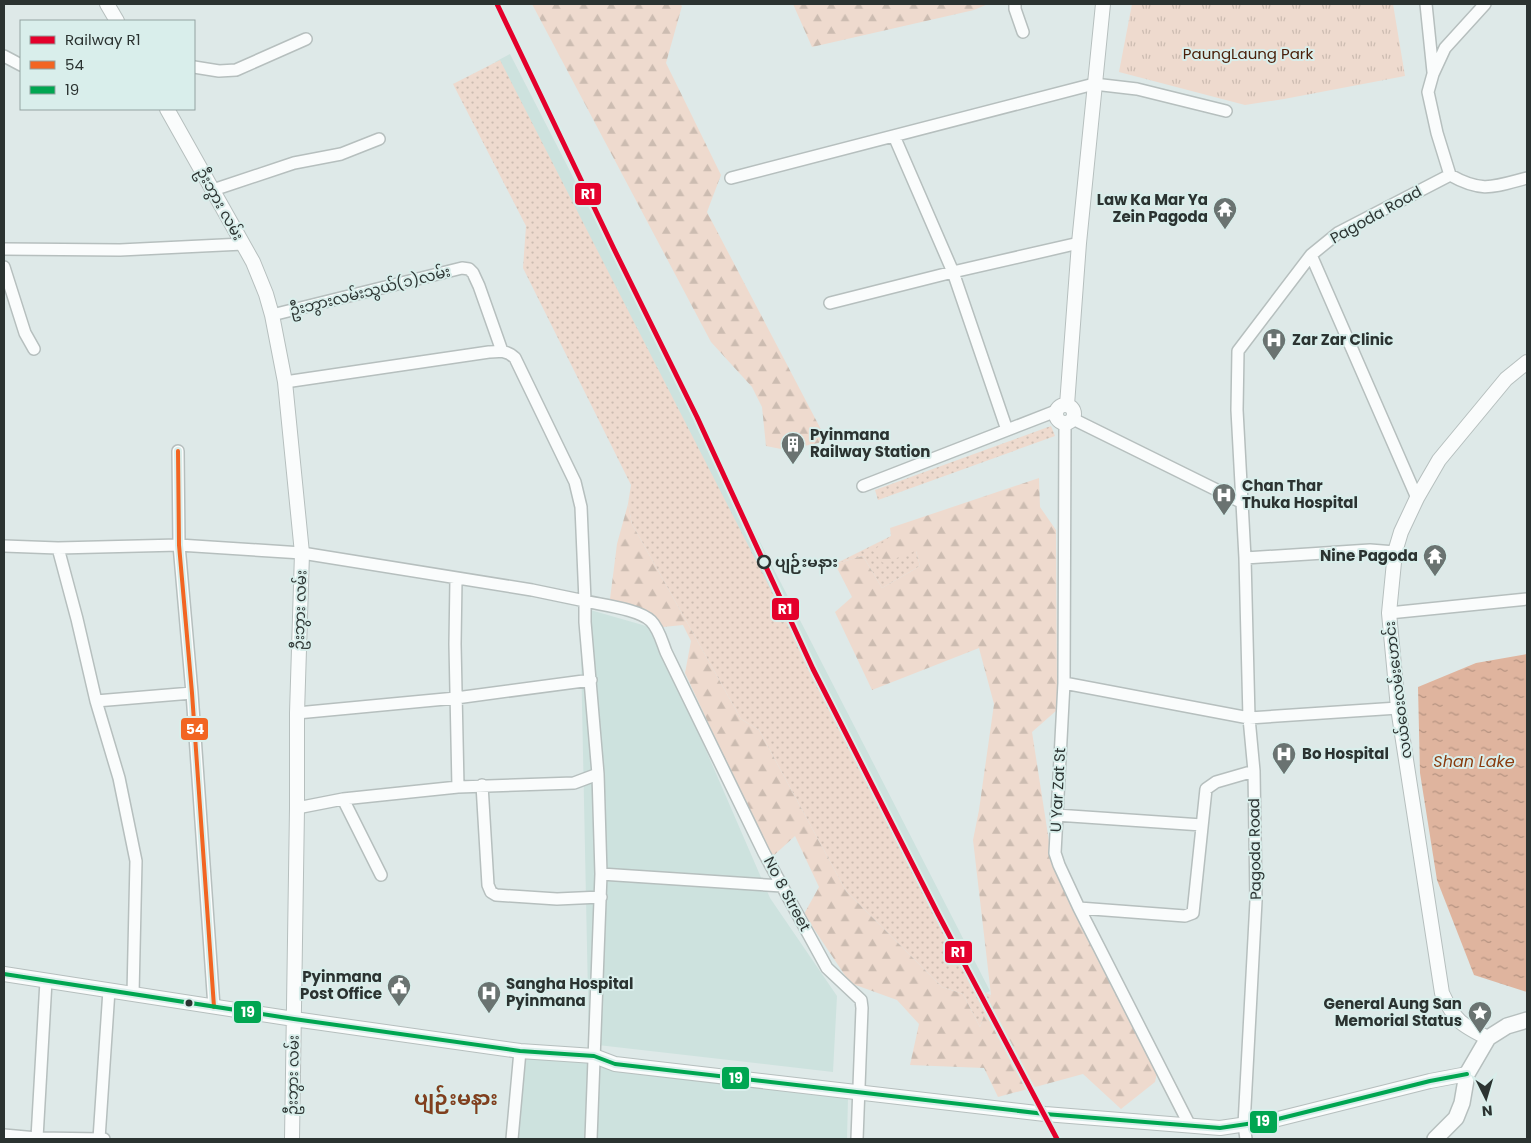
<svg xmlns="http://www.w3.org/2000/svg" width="1531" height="1143" font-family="Poppins,'Noto Sans Myanmar',sans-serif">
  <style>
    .built { fill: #cde2de }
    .grass { fill: url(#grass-dots) }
    .forest { fill: url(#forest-firs) }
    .park { fill: url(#park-tufts) }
    .water { fill: url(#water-ripples) }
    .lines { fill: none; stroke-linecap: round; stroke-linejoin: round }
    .minor-casing { stroke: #b6bfbe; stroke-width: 14 }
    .tertiary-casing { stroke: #b6bfbe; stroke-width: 16 }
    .secondary-casing { stroke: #b6bfbe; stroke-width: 18 }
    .minor { stroke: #fafcfc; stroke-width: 11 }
    .tertiary { stroke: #fafcfc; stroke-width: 14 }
    .secondary { stroke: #fafcfc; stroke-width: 15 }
    .bus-1-casing { stroke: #d9eeeb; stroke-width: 8 }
    .bus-2-casing { stroke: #d9eeeb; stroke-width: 8 }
    .bus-1 { stroke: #f26522; stroke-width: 4 }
    .bus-2 { stroke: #00a651; stroke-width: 4 }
    .rail-1-casing { stroke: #d9eeeb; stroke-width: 9 }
    .rail-1 { stroke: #e4002b; stroke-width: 5 }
    .stop-dot { fill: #d9eeeb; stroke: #2b3331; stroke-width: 2.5 }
    .bus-dot { fill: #2b3331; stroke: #d9eeeb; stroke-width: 2 }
    .labels { text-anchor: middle; stroke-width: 4; stroke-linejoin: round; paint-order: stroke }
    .park-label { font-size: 15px; fill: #4a200a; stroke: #d9eeeb }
    .poi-label { font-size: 15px; font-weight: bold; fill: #2b3331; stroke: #d9eeeb; text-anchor: start }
    .street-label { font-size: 15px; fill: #2b3331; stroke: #d9eeeb }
    .stop-label { font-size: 15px; font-weight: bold; fill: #2b3331; stroke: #d9eeeb; text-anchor: start }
    .water-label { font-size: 16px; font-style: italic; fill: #893b0d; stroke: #d9eeeb }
    .district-label { font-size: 20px; font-weight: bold; fill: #803f1e; stroke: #d9eeeb }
    .line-badge { stroke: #d9eeeb; stroke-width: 2 }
    .badge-label { font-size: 14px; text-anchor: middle; font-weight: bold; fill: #fff }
  </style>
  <defs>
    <pattern id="grass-dots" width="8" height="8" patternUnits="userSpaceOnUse" patternTransform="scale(1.25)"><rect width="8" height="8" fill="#eedace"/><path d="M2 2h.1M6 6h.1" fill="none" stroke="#ccbcb1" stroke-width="1.8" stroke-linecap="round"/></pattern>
    <pattern id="forest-firs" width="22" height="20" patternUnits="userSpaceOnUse" patternTransform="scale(1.25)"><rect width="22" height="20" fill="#eedace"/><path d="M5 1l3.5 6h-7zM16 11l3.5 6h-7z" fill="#ccbcb1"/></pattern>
    <pattern id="park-tufts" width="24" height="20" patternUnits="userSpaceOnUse" patternTransform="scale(1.25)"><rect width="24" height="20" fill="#eedace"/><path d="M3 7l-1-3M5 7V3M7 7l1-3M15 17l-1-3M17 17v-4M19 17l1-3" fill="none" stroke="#ccbcb1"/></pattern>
    <pattern id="water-ripples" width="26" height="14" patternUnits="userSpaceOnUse" patternTransform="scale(1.25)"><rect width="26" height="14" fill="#dfb49e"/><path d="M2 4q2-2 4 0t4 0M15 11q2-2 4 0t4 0" fill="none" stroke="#b59381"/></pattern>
  </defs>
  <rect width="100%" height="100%" fill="#dee9e8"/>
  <path class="built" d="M 510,54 L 990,991 L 976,998 L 570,211 L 495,62 Z
    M 580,607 L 653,628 L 770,898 L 837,996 L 833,1072 L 589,1044 Z
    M 520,1051 L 848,1098 L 847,1139 L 512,1139 Z"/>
  <path class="grass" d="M 500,60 L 975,989 L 991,995 L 980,1027 L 963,994 L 942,987 L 846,891 L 759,730 L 741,719 L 632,524 L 628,504 L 631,485 L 523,268 L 526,226 L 453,84 Z
    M 1051,426 L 1055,436 L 878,500 L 875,490 Z
    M 891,536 L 916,551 L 920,566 L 882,588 L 863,556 L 835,564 Z"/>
  <path class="forest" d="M 532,4 L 679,4 L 682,6 L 666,63 L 721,175 L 707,212 L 827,441 L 786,450 L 766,446 L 762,407 L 752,387 L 711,342 Z
    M 793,4 L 988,4 L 974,10 L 812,47 Z
    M 1039,478 L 1040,507 L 1056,530 L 1057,710 L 1032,732 L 1053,867 L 1157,1073 L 1155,1082 L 1121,1109 L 1083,1074 L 998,1097 L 984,1068 L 910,1065 L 919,1024 L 897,1000 L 850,983 L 804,914 L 819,887 L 795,836 L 771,858 L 685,673 L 691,641 L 683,625 L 653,628 L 609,607 L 617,544 L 628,504 L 632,524 L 741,719 L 759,730 L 846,891 L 942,987 L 963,994 L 980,1027 L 991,995 L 973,840 L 979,810 L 994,704 L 979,648 L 872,690 L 835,612 L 852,597 L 835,564 L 863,556 L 882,588 L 920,566 L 916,551 L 883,563 L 873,551 L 891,536 L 890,528 Z"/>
  <path class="park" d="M 1132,4 L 1393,4 L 1405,76 L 1284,99 L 1245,105 L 1119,72 Z"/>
  <path class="water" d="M 1527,654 L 1527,992 L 1474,975 L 1437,880 L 1420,773 L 1418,687 L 1476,663 Z"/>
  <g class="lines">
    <g class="minor-casing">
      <path id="minor" d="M 1015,4 L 1015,9 L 1023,32
        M 1426,4 L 1433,72
        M 4,56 L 21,65
        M 194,67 L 219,71 L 236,70 L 306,39
        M 894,136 L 953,272 L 1007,430
        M 1450,175 L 1437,133 L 1428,92 L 1433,74 L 1445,48 L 1485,4
        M 731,178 L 1094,84 L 1137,89 L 1226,111
        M 213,190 L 294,163 L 341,154 L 379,139
        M 4,249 L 120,250 L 243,244
        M 1311,255 L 1417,498
        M 4,267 L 25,333 L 34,349
        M 830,303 L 953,272 L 1079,243
        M 272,315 L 462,268 L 469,269 L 473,273 L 479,286 L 502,351
        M 285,382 L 489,352 C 499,351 507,350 515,358 L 575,482 L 581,507 L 585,601 C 602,605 639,609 651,621 C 659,629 662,642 666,652 L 764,853 L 827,968 L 861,1000 L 862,1008 L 857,1139
        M 1073,419 L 1241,502
        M 1065,424 L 1064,683 L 1055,853 L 1059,865 L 1079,908 L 1190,1126
        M 178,451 L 179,545 L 192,693 L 214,1007
        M 863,486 L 1056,411
        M 4,546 L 58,548 L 179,545 L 302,553 L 532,590 L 585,601 L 585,622 L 598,774 L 601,874 L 591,1139
        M 58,548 L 77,619 L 96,701 L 119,778 L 136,861 L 133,994
        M 1245,558 L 1370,550 L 1395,552
        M 456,579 L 455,644 L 458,787
        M 1389,613 L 1527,599
        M 1064,683 L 1249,718 L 1398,708
        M 96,701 L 192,693
        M 297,713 L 456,698 L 591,680
        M 482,785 L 488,885 L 491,892 L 496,895 L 557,899 L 601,897
        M 343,799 L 381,875
        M 297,808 L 343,799 L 458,787 L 574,783 L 598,774
        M 1056,815 L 1202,825
        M 601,874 L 782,886
        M 1079,908 L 1185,916 L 1193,913 L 1206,789 L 1216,782 L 1254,771
        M 4,1135 L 37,1138 L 104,1139
        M 37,1138 L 46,981
        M 99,1139 L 109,990
        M 512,1139 L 520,1051
        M 1246,1139 L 1244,1125 L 1256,901 L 1254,771 L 1249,718 L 1245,558 L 1237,410 L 1238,351 L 1311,255 L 1338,233 L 1450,175 C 1482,193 1493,187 1527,178"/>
    </g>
    <g class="tertiary-casing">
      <path id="tertiary" d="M 107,4 L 117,21
        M 167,109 L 253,262 L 266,294 L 272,315 L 285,382 L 302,553 L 297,713 L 297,808 L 292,1139
        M1056 414a9 9 0 1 1 18 0a9 9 0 1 1-18 0Z
        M 1067,405 L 1079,243 L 1103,4
        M 4,974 L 294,1019 L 520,1051 L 594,1056 L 615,1064 L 1045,1114 L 1220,1128 L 1274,1120 L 1430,1081 L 1467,1074
        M 1488,1038 C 1461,1025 1455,1021 1442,993 L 1398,708 L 1389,613 L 1395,552 L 1401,532 L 1417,498 L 1439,460 L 1506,379 L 1527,362"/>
    </g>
    <g class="secondary-casing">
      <path id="secondary" d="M 1435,1139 L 1456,1118 L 1462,1103 L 1467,1074 L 1488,1038 L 1507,1026 L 1527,1020"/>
    </g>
    <use href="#minor" class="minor"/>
    <use href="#tertiary" class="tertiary"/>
    <use href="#secondary" class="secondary"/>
    <g class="bus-1-casing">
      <path id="bus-1" d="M 178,451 L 179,545 L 192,693 L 214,1007"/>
    </g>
    <g class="bus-2-casing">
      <path id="bus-2" d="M 4,974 L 294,1019 L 520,1051 L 594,1056 L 615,1064 L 1045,1114 L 1220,1128 L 1274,1120 L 1430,1081 L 1467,1074"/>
    </g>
    <use href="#bus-1" class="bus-1"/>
    <use href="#bus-2" class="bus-2"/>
    <g class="rail-1-casing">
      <path id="rail-1" d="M 497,4 L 614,249 L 697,417 L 813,669 L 938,914 L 1057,1139"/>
    </g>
    <use href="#rail-1" class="rail-1"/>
  </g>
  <defs>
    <g id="temple-pin" transform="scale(1.25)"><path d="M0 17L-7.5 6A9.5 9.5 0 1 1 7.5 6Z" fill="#6a7371" stroke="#d9eeeb"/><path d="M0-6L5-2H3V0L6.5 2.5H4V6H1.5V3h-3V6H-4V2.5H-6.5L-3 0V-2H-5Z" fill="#fff"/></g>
    <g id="hospital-pin" transform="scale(1.25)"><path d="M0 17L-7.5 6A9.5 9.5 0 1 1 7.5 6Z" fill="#6a7371" stroke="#d9eeeb"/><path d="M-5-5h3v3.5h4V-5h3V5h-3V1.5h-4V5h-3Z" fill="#fff"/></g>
    <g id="building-pin" transform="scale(1.25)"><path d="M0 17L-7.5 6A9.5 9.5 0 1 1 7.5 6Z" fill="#6a7371" stroke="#d9eeeb"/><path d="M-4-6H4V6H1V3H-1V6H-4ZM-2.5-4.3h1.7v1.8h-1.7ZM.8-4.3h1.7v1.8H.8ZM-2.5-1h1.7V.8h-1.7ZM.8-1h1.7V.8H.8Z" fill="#fff"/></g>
    <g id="civic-pin" transform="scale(1.25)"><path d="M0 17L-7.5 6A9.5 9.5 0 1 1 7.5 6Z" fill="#6a7371" stroke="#d9eeeb"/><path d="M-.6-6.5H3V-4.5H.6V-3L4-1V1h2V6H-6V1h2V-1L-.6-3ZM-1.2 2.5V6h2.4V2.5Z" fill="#fff"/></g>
    <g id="sight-pin" transform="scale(1.25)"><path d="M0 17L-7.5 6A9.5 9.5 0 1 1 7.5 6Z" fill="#6a7371" stroke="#d9eeeb"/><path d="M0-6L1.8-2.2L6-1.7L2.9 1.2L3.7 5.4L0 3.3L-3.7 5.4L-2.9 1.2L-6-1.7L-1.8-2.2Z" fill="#fff"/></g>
  </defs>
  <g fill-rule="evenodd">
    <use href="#temple-pin" x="1225" y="209"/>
    <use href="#hospital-pin" x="1274" y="340"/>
    <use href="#building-pin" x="793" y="444"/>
    <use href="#hospital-pin" x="1224" y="495"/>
    <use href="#temple-pin" x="1435" y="556"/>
    <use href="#hospital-pin" x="1284" y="754"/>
    <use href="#civic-pin" x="399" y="986"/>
    <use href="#hospital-pin" x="489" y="993"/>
    <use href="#sight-pin" x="1480" y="1013"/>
  </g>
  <circle class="stop-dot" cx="764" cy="562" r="6"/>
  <circle class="bus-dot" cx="189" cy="1003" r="4.5"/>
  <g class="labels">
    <g class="park-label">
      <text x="1248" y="59">PaungLaung Park</text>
    </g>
    <g class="poi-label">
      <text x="1208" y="205" text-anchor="end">Law Ka Mar Ya<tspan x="1208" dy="17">Zein Pagoda</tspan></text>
      <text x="1292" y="345">Zar Zar Clinic</text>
      <text x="810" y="440">Pyinmana<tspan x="810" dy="17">Railway Station</tspan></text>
      <text x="1242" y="491">Chan Thar<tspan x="1242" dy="17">Thuka Hospital</tspan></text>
      <text x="1418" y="561" text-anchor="end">Nine Pagoda</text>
      <text x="1302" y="759">Bo Hospital</text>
      <text x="382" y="982" text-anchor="end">Pyinmana<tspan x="382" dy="17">Post Office</tspan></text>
      <text x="506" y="989">Sangha Hospital<tspan x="506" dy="17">Pyinmana</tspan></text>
      <text x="1462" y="1009" text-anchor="end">General Aung San<tspan x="1462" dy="17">Memorial Status</tspan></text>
    </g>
    <g class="street-label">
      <text transform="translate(220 204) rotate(61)" y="5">ဦးဘွား လမ်း</text>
      <text transform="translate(1376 215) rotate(-29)" y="5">Pagoda Road</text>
      <text transform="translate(370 291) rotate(-14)" y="5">ဦးဘွားလမ်းသွယ်(၁)လမ်း</text>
      <text transform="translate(300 610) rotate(-88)" y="5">ဦးဘွား လမ်း</text>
      <text transform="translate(1398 690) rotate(-97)" y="5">လယ်ဝေးလမ်းဟောင်း</text>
      <text transform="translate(1058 790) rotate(-87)" y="5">U Yar Zat St</text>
      <text transform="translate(1255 849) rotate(-91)" y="5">Pagoda Road</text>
      <text transform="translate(787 894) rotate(62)" y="5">No 8 Street</text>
      <text transform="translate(293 1075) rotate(-89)" y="5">ဦးဘွား လမ်း</text>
    </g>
    <g class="stop-label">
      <text x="775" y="567">ပျဉ်းမနား</text>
    </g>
    <g class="water-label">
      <text x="1474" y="767">Shan Lake</text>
    </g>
    <g class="district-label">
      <text x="456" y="1105">ပျဉ်းမနား</text>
    </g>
  </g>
  <g class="line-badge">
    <rect x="574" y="182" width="28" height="24" rx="5" fill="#e4002b"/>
    <rect x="771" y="597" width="29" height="24" rx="5" fill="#e4002b"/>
    <rect x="180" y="717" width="29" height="24" rx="5" fill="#f26522"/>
    <rect x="944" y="940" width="29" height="24" rx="5" fill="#e4002b"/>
    <rect x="233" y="1000" width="29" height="24" rx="5" fill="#00a651"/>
    <rect x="721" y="1066" width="29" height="24" rx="5" fill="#00a651"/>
    <rect x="1249" y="1110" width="29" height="24" rx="5" fill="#00a651"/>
  </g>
  <g class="badge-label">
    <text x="588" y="199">R1</text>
    <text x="785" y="614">R1</text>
    <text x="195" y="734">54</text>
    <text x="958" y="957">R1</text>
    <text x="248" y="1017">19</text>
    <text x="736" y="1083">19</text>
    <text x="1263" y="1126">19</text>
  </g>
  <rect width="1531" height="1143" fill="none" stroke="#2b3331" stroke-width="10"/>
  <rect x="20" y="20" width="175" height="90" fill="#d9eeeb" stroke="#93a3a1"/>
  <rect x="30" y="36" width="25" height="8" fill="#e4002b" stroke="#93a3a1"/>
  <text x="65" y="45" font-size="15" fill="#2b3331">Railway R1</text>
  <rect x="30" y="61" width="25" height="8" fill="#f26522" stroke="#93a3a1"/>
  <text x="65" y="70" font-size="15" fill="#2b3331">54</text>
  <rect x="30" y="86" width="25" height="8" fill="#00a651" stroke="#93a3a1"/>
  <text x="65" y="95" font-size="15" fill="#2b3331">19</text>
  <g transform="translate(1486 1098) rotate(175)" stroke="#d9eeeb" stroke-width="4" paint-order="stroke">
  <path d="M0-4L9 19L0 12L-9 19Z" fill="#2b3331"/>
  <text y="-8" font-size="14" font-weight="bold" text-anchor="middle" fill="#2b3331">N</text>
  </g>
</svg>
